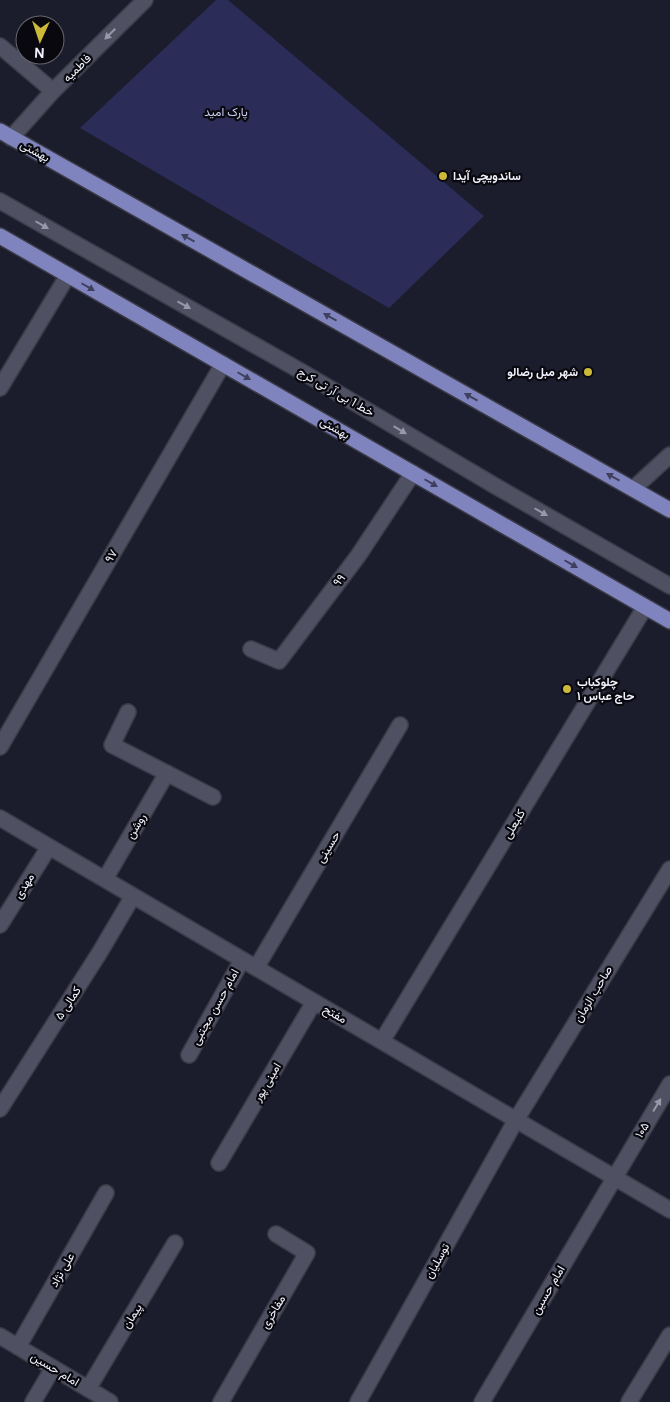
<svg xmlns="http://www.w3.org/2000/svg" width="670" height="1402" font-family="'DM Sans',Vazirmatn,sans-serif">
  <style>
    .green { fill: #2b2c58 }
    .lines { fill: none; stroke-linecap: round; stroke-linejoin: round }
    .minor-casing { stroke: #3a3b47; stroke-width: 18 }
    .major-casing { stroke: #3a3b47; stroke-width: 18 }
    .minor { stroke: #4f5162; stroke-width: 15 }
    .major { stroke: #8084be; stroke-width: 15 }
    .oneway { fill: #9899a8 }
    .oneway2 { fill: #3e405d }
    .poi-dot { fill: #cdb938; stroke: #08080e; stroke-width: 2 }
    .labels { text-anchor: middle; stroke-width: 4.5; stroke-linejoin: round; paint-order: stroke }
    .street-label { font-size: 12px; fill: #f1f2fd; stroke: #08080e }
    .park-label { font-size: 12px; fill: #cacff3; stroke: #08080e }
    .poi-label { font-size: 12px; font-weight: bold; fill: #f1f2fd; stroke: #08080e; text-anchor: start }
  </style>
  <rect width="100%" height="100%" fill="#1c1d2c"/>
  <path class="green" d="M 216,0 L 228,0 L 484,216 L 389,308 L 80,128 Z"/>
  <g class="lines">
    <g class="minor-casing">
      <path id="minor" d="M 0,46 L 53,91
        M 11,138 L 53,91 L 145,0
        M 0,201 L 304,373 L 497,487 L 670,586
        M 0,388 L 68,275
        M 633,489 L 670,455
        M 251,649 L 279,661 L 358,556 L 413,473
        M 128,712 L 112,745 L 213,797
        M 0,747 L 223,364
        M 0,818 L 670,1210
        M 105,879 L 167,773
        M 0,925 L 49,847
        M 256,968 L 400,725
        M 382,1041 L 645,607
        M 189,1055 L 242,960
        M 0,1109 L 100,952 L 133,896
        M 219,1163 L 314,1002
        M 0,1336 L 110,1402
        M 18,1347 L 106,1193
        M 88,1389 L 175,1243
        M 33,1402 L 53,1368
        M 221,1402 L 307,1253 L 276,1234
        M 358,1402 L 516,1120 L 670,869
        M 482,1402 L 670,1084
        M 629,1402 L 670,1335"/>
    </g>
    <g class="major-casing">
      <path id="major" d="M 0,131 L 670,510
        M 0,236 L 670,621"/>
    </g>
    <use href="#minor" class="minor"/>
    <use href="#major" class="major"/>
  </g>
  <defs><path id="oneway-solid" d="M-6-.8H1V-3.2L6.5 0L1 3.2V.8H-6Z" transform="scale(1.25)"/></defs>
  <g class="oneway">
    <use href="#oneway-solid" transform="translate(110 34) rotate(135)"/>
    <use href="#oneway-solid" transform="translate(42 225) rotate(30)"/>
    <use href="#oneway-solid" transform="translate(184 305) rotate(29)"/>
    <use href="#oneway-solid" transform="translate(400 430) rotate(31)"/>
    <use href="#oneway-solid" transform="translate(541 512) rotate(30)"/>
    <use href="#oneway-solid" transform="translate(657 1105) rotate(-59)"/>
  </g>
  <g class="oneway2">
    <use href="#oneway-solid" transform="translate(188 238) rotate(-151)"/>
    <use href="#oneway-solid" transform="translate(88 287) rotate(30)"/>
    <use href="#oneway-solid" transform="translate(330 317) rotate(-151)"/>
    <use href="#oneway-solid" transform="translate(244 376) rotate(30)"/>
    <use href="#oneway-solid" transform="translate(471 397) rotate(-151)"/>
    <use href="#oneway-solid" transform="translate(613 477) rotate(-151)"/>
    <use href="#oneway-solid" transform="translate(431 483) rotate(30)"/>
    <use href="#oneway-solid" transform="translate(571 564) rotate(30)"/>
  </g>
  <g class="poi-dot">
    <circle cx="443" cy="176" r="5"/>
    <circle cx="588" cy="372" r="5"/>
    <circle cx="567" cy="689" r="5"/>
  </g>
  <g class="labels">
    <g class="street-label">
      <text transform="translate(77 68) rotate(-45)" y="4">فاطمیه</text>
      <text transform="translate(35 151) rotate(29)" y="4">بهشتی</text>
      <text transform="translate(336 392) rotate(30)" y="4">خط 1 بی آر تی کرج</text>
      <text transform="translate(335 428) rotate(30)" y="4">بهشتی</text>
      <text transform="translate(111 556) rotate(-60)" y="4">۹۷</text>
      <text transform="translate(339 580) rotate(-52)" y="4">۹۹</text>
      <text transform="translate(514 824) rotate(-59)" y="4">کلبعلی</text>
      <text transform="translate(136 826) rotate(-60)" y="4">روشن</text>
      <text transform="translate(328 847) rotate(-59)" y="4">حسینی</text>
      <text transform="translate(24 886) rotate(-58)" y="4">مهدی</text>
      <text transform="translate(593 994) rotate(-59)" y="4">صاحب الزمان</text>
      <text transform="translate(68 1003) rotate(-57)" y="4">۵ کمالی</text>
      <text transform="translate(215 1007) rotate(-61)" y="4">امام حسن مجتبی</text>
      <text transform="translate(335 1014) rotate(30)" y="4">مفتح</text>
      <text transform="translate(267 1082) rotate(-59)" y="4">امینی پور</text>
      <text transform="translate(642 1130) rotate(-59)" y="4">۱۰۵</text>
      <text transform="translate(437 1261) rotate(-61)" y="4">توسلیان</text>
      <text transform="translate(62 1270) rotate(-60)" y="4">علی نژاد</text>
      <text transform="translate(548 1290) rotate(-60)" y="4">امام حسین</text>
      <text transform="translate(273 1312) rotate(-60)" y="4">مفاخری</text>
      <text transform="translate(132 1316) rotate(-59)" y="4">پیمان</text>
      <text transform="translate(55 1369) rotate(31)" y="4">امام حسین</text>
    </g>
    <g class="park-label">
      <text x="226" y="116">پارک امید</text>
    </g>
    <g class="poi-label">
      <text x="453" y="180">ساندویچی آیدا</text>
      <text x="578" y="376" text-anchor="end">شهر مبل رضالو</text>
      <text x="577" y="686">چلوکباب<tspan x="577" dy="14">حاج عباس ۱</tspan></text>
    </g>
  </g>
  <g transform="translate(40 40) rotate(183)"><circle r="24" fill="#08080e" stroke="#65666e"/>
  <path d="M0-4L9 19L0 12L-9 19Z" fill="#cdb938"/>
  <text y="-8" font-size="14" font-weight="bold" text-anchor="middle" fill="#f1f2fd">N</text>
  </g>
</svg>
